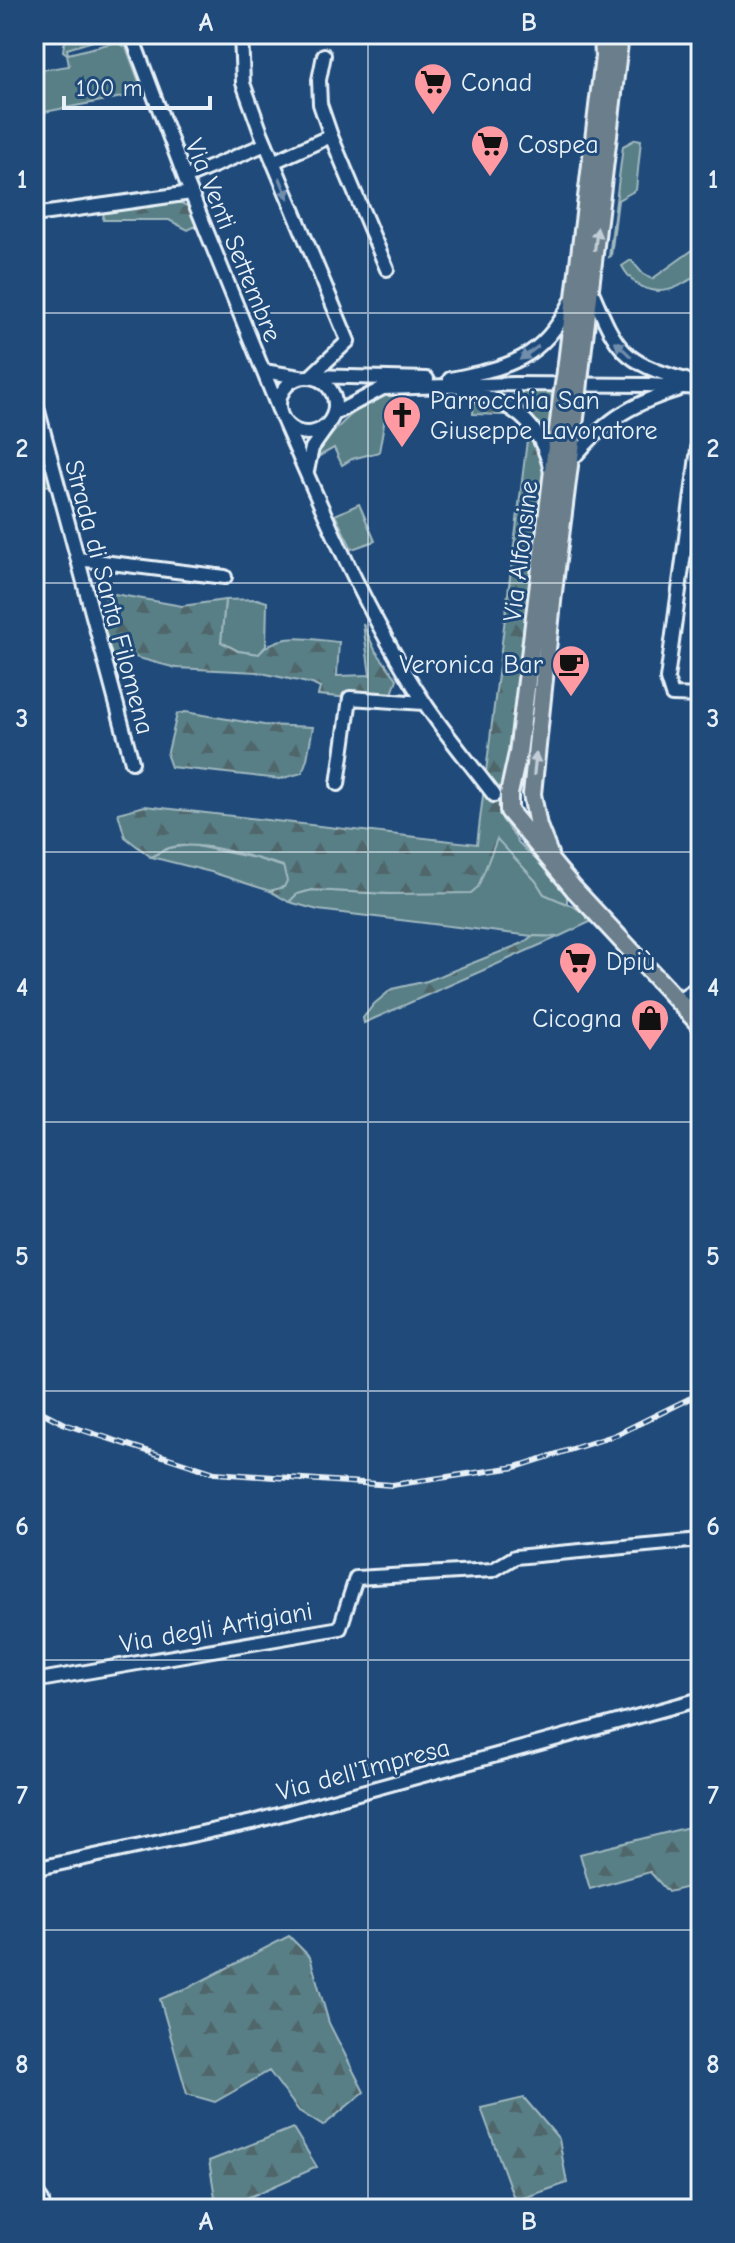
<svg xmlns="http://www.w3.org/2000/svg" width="735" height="2243" font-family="'Comic Neue',sans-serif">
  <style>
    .green { fill: #587f86; stroke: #a0b8bf; stroke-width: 2 }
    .forest { fill: url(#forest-firs); stroke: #a0b8bf; stroke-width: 2 }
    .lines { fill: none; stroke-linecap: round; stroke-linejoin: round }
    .minor-casing { stroke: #e8f1f8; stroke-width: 18 }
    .major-casing { stroke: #e8f1f8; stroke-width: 22 }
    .minor { stroke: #1f4a7a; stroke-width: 12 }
    .major { stroke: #6b7e8b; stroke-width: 16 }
    .rail-casing { stroke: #e8f1f8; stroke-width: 6 }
    .rail { stroke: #1f4a7a; stroke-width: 3; stroke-dasharray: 9; stroke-linecap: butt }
    .major-bridge-casing { stroke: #e8f1f8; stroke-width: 22; stroke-linecap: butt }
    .major-bridge { stroke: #6b7e8b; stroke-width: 16 }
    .oneway { fill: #6f8dac }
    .oneway2 { fill: #c2ced7 }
    .grid { fill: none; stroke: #e8f1f8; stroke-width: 2; stroke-opacity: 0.55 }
    .labels { text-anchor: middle; stroke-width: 6; stroke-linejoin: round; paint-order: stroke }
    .poi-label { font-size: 26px; fill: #e8f1f8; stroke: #1f4a7a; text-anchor: start }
    .street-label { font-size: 26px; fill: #e8f1f8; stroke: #1f4a7a }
    .neatline { fill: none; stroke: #e8f1f8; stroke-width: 3 }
    .grid-label { font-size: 26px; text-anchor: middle; font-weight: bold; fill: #e8f1f8 }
  </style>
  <defs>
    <pattern id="forest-firs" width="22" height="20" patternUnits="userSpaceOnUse" patternTransform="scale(2)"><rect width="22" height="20" fill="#587f86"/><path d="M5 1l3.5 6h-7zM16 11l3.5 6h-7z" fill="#50666b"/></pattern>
  </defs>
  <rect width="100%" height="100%" fill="#1f4a7a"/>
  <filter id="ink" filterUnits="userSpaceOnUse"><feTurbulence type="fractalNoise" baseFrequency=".0125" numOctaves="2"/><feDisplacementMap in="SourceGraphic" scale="16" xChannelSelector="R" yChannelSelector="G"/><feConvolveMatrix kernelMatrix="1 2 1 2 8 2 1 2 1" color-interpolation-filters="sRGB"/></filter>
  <g filter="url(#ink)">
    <path class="green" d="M 67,34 L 109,36 L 67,49 L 68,54 L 116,42 L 126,47 L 143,93 L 34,114 L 34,71 L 69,66 L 67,54 L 63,51 L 64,44 L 69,37 Z
      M 636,139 L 641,140 L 636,190 L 618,200 L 611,256 L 609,257 L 623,146 Z
      M 694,249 L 701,250 C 701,257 702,264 700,269 C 697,276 692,279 686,282 C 662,298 636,292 622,266 L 631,260 L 643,274 L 652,279 Z
      M 406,390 L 401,414 L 385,418 L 379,452 L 352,459 L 342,465 L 334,448 L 314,459 C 328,436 351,410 376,398 C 385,393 397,392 406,390 Z
      M 359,504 L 375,541 L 352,549 L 335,515 Z
      M 257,599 L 267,602 L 266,646 L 259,654 L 238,651 L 221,642 L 225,600 Z
      M 497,838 L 536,881 L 544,894 L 573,906 L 586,915 L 590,922 L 558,937 L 532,936 L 318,910 L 289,902 L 297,894 L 312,890 L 390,894 Z
      M 191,845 L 255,858 L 284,867 L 288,881 L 284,887 L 270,891 L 211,872 L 151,857 L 168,848 Z"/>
    <path class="forest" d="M 180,202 L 191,209 L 196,226 L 188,230 L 169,220 L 103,220 L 104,210 Z
      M 475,389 L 506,399 C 521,388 541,390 557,394 L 536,586 L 502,819 L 519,843 L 567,890 L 567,904 L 544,894 L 536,881 L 497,839 L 478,887 L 471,893 L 390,894 L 312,890 L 297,894 L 289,902 L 270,891 L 284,887 L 287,881 L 283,866 C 253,857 199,839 169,848 C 163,850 156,854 151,857 L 125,837 L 118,813 L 145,806 L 477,844 L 530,416 L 473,414 Z
      M 34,412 L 47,459 L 50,486 L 36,484 L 34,475 Z
      M 109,593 L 182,606 L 225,600 L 221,642 L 238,651 L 259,654 C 278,630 312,640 339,642 L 337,676 L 370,675 L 363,624 L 375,650 L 397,679 L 392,694 L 350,698 L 318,695 L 320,688 L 312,684 L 257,672 L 176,668 L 131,656 L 115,669 C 104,644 92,618 109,593 Z
      M 185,712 L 264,725 L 313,727 L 307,759 L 302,773 L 280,779 L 171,767 L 167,756 L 177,714 Z
      M 532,936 L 558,937 L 364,1023 L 363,1018 L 374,1004 L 392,989 L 427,981 L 523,943 Z
      M 701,1824 L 701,1884 L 668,1892 L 650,1872 L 590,1889 L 580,1854 Z
      M 289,1936 L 310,1957 L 329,2023 L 364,2092 L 323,2126 L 299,2111 L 269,2071 L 215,2102 L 187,2094 L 160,1999 L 190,1987 Z
      M 524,2098 L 559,2139 L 567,2183 L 515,2201 L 481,2108 Z
      M 293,2128 L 317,2167 L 223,2209 L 217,2209 L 209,2161 Z"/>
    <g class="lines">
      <g class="minor-casing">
        <path id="minor" d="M 131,34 L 185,178 L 279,410
          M 241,34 L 243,83 L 260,130 L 348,341 L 311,376
          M 324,55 L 319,80 L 320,104 L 331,136 L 387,269
          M 273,162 L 331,136
          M 185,178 L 266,144
          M 34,215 L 191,193
          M 591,289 C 616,348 620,362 686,380
          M 264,371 L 300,377
          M 311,376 L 427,379
          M279 405a28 28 0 1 1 56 0a28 28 0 1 1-56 0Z
          M 450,379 C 509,367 542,360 571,302
          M 463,389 C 510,402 541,421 551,472
          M 34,396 L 132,762
          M 334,414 L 383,388 L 514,384 L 648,385 L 701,388
          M 282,417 C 324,514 366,613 424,702 C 445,734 471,764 494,795
          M 701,427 L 667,679 L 672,695 L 701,696
          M 569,463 C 604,422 625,406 677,390
          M 307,471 L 312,448 L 327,427
          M 78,559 L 225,577
          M 338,784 L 350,698 L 424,703
          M 678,1000 L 692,991 L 701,1004
          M 34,1681 L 340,1628 L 356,1578 L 493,1570 L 515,1557 L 701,1540
          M 34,1869 L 252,1822 L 701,1699
          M 34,2190 L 42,2201 L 43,2209"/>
      </g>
      <g class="major-casing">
        <path id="major" d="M 566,371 L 604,57 L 603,34
          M 580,372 L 620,34
          M 562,398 L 518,753 L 509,794 L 509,811 L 574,889 L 701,1026
          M 549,854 L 538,826 L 532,794 L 553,592 L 577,402"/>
      </g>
      <use href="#minor" class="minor"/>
      <use href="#major" class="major"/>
      <g class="rail-casing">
        <path id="rail" d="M 34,1408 L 67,1425 L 215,1473 L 392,1485 L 516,1467 L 616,1435 L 701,1393"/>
      </g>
      <use href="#rail" class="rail"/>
      <g class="major-bridge-casing">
        <path id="major-bridge" d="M 562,398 L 566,371
          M 577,402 L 580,372"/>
      </g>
      <use href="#major-bridge" class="major-bridge"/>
    </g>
    <defs><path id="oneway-solid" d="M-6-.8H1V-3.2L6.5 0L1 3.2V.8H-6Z" transform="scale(2)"/></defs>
    <g class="oneway">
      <use href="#oneway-solid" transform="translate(284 188) rotate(67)"/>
      <use href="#oneway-solid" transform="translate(623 349) rotate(-136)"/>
      <use href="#oneway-solid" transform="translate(529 353) rotate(144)"/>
    </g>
    <g class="oneway2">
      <use href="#oneway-solid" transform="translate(596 239) rotate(-83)"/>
      <use href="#oneway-solid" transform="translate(535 764) rotate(-84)"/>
    </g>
  </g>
  <path class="grid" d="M 368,34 L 368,2209M 34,313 L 701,313M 34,583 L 701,583M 34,852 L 701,852M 34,1122 L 701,1122M 34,1391 L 701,1391M 34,1660 L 701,1660M 34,1930 L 701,1930"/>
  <defs>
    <g id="supermarket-pin" transform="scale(2)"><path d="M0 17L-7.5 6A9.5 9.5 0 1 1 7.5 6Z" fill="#ff9aa2" stroke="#1f4a7a"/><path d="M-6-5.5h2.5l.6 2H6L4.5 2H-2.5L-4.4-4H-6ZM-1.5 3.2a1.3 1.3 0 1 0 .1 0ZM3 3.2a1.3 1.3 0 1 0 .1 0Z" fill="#111"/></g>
    <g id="church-pin" transform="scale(2)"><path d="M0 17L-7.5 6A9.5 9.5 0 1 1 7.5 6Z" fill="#ff9aa2" stroke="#1f4a7a"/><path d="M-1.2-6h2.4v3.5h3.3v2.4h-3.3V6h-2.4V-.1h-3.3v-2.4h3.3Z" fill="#111"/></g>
    <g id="cafe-pin" transform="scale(2)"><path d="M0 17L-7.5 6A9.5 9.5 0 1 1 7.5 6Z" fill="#ff9aa2" stroke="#1f4a7a"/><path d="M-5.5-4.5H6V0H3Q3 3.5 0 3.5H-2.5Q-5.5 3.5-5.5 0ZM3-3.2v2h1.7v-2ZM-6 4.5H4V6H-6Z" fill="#111"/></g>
    <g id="shop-pin" transform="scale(2)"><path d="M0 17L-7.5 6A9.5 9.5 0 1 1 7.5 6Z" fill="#ff9aa2" stroke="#1f4a7a"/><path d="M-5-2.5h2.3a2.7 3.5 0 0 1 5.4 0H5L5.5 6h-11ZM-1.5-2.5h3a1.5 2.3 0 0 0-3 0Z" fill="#111"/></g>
  </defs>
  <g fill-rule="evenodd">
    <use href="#supermarket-pin" x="433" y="82"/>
    <use href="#supermarket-pin" x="490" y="144"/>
    <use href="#church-pin" x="402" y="415"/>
    <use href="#cafe-pin" x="571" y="664"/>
    <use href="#supermarket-pin" x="578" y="961"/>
    <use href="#shop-pin" x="650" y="1018"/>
  </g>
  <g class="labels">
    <g class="poi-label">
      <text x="461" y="91">Conad</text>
      <text x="518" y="153">Cospea</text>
      <text x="430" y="409">Parrocchia San<tspan x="430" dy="30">Giuseppe Lavoratore</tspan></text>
      <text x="543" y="673" text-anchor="end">Veronica Bar</text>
      <text x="606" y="970">Dpiù</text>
      <text x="622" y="1027" text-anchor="end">Cicogna</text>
    </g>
    <g class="street-label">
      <text transform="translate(234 240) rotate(68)" y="9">Via Venti Settembre</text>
      <text transform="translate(520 551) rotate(-83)" y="9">Via Alfonsine</text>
      <text transform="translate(110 597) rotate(75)" y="9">Strada di Santa Filomena</text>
      <text transform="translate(216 1627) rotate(-10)" y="9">Via degli Artigiani</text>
      <text transform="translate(363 1769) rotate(-15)" y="9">Via dell'Impresa</text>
    </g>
  </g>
  <rect width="735" height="2243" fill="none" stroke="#1f4a7a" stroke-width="88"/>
  <path d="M64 96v12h146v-12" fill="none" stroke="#e8f1f8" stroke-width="4"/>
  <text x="76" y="96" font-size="24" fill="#e8f1f8" stroke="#1f4a7a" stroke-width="6" paint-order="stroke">100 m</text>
  <rect x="44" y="44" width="647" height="2155" class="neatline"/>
  <g class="grid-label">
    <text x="206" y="31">A</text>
    <text x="529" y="31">B</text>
    <text x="22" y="188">1</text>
    <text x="713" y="188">1</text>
    <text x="22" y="457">2</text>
    <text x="713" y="457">2</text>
    <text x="22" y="727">3</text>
    <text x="713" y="727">3</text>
    <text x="22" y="996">4</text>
    <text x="713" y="996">4</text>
    <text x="22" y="1265">5</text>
    <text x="713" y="1265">5</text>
    <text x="22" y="1535">6</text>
    <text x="713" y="1535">6</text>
    <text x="22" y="1804">7</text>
    <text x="713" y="1804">7</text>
    <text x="22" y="2073">8</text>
    <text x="713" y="2073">8</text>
    <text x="206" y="2230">A</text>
    <text x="529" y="2230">B</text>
  </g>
</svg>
